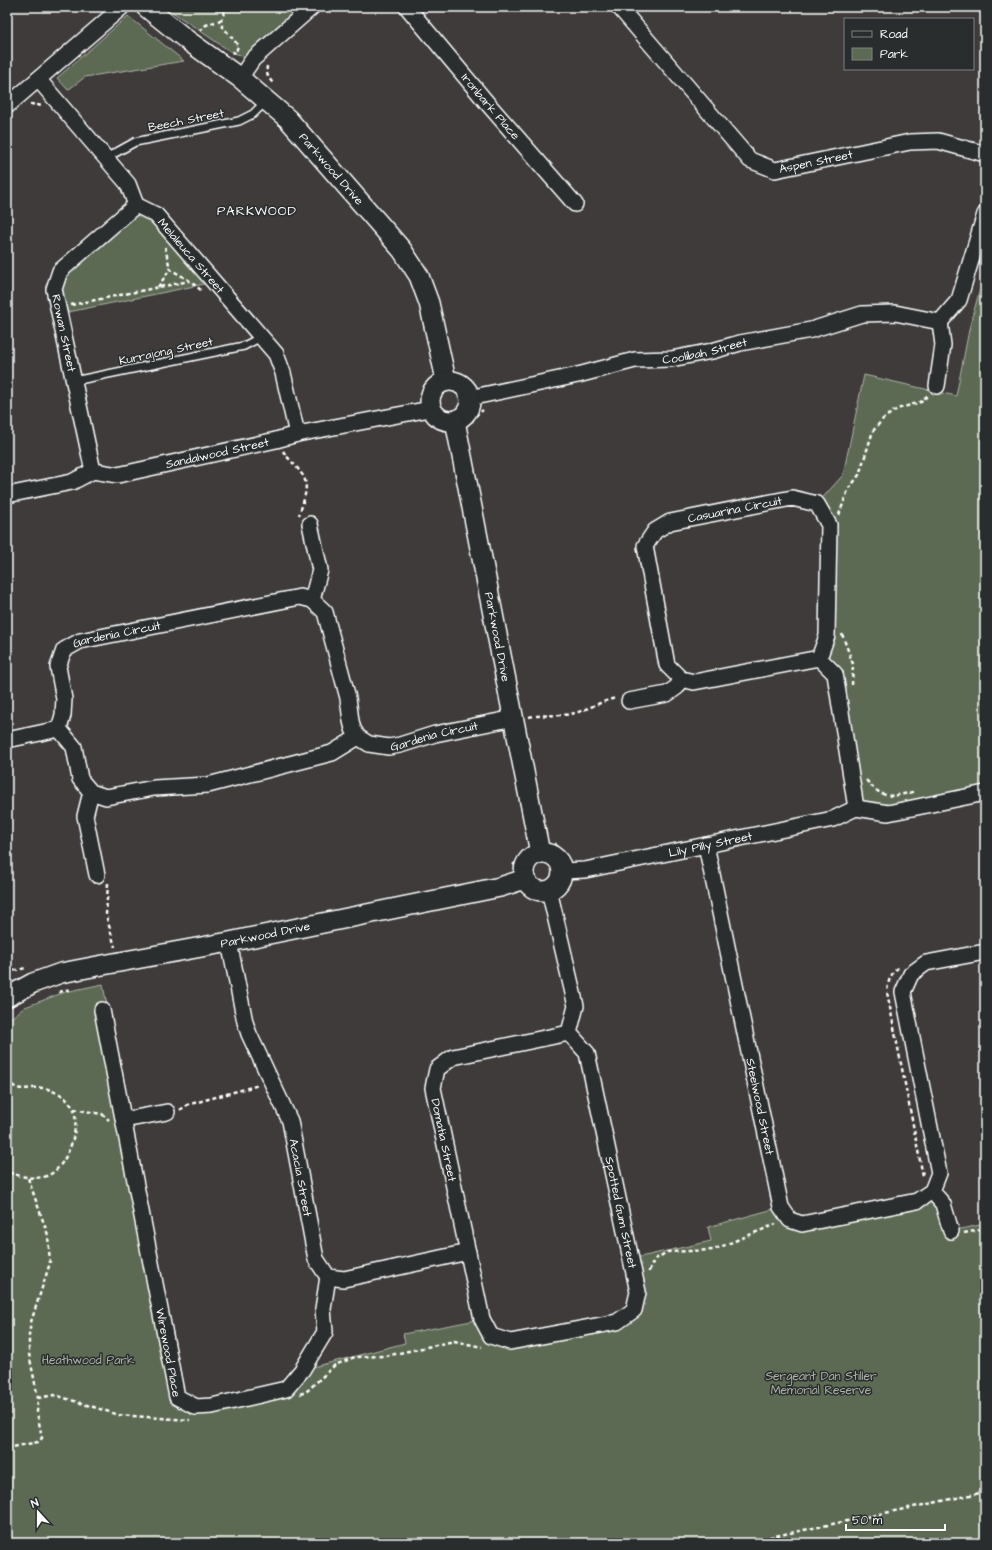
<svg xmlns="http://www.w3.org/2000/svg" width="992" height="1550" font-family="'Architects Daughter',sans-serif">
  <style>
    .green { fill: #5d6a52; stroke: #aeb4a8 }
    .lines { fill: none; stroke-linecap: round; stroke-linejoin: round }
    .service-casing { stroke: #fff; stroke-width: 10 }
    .minor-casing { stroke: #fff; stroke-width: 18 }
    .tertiary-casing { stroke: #fff; stroke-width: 22 }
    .path { stroke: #fff; stroke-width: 2.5; stroke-dasharray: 4 3; stroke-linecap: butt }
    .service { stroke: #2a2d2e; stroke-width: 7 }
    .minor { stroke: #2a2d2e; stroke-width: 15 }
    .tertiary { stroke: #2a2d2e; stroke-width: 19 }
    .labels { text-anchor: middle; stroke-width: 3; stroke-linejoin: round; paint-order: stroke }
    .street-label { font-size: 12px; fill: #fff; stroke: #2a2d2e }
    .park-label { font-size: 12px; fill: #aeb4a8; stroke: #2a2d2e }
    .neighbourhood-label { font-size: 13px; letter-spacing: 1px; fill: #fff; stroke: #2a2d2e }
  </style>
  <rect width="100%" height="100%" fill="#3e3b3a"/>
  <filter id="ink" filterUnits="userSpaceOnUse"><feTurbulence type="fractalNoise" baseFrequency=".025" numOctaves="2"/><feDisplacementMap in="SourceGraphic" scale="8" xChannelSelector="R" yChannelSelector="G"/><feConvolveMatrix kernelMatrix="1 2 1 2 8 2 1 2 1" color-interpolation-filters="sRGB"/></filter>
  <g filter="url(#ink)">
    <path class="green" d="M 165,7 L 312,7 L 253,59 L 231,52 Z
      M 128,16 L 184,61 L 85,77 L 68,90 L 57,78 Z
      M 136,205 L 214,282 L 59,314 L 60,271 Z
      M 985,271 L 985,793 L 888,813 L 856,808 L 835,674 L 819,658 L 829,525 L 817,504 L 843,475 L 864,375 L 956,396 L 970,325 Z
      M 103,984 L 175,1383 L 196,1407 L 286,1389 L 302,1370 L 405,1343 L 403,1334 L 482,1319 L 510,1342 L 634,1310 L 631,1259 L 711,1241 L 708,1227 L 781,1207 L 790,1220 L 932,1191 L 951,1231 L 985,1224 L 985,1543 L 7,1543 L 7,1021 L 25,1007 L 65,992 Z"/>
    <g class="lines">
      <g class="service-casing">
        <path id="service" d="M 106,158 L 135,142 L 239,121 L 253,114 L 266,101
          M 74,381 L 244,346 L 261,337"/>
      </g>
      <g class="minor-casing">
        <g id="minor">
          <path id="s1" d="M 407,7 L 488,104 L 575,204"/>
          <path id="s2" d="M 619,7 L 750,160 L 775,170 L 910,142 L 938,141 L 985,154"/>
          <path d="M 240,78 L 253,59 L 312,7"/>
          <path id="s3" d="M 38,79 L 128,184 L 136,205 L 156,215 L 276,354 L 283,373 L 297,434"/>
          <path d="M 7,106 L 122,7"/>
          <path d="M 937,386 L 943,345 L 940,322 L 959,300 L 985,214"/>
          <path id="s4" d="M 469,398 L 578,375 L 635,360 L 671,359 L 712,351 L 740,343 L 811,330 L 862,314 L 895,313 L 940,322"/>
          <path d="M 93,471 L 54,289 L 60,271 L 136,205"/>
          <path id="s5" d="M 7,495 L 72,482 L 93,471 L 118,475 L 276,440 L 297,434 L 430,409"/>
          <path d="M 310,524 L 320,570 L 312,600"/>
          <path id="s6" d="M 819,658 L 694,682 L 681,679 L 667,665 L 645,546 L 655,531 L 670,522 L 792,498 L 817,504 L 829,525 L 827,636 L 819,658 L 835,674 L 856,808"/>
          <path d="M 629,701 L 667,694 L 677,687 L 681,679"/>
          <path id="s7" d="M 358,737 L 332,753 L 208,785 L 154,788 L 106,797 L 91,792 L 80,779 L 74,747 L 59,729 L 63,715 L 64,699 L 58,667 L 64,650 L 80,641 L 300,597 L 312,600 L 325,612 L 348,698 L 351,721 L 353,729 L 358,737 L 369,744 L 389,747 L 400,745 L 435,734 L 514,718"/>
          <path d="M 7,740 L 59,729"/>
          <path d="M 91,792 L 85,816 L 97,875"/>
          <path d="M 856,808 L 888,813 L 985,793"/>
          <path id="s8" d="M 706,845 L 781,1207 L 790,1220 L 802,1224 L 917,1201 L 932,1191 L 939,1173 L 903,992 L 911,974 L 926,963 L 985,952"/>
          <path id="s9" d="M 562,871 L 585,870 L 833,819 L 856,808"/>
          <path id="s10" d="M 549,890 L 576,1006 L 569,1033 L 587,1053 L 638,1292 L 634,1310 L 617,1322 L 510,1342 L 491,1336 L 482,1319 L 433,1088 L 437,1069 L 453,1057 L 569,1033"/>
          <path id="s11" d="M 229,942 L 245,1022 L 249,1034 L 290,1121 L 316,1259 L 328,1277 L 344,1279 L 468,1252"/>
          <path id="s12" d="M 102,1010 L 177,1397 L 196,1407 L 212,1406 L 286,1389 L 302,1370 L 325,1332 L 323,1309 L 328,1277"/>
          <path d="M 124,1120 L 167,1112"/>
          <path d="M 932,1191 L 943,1204 L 951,1231"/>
        </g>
      </g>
      <g class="tertiary-casing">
        <g id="tertiary">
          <path id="s13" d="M 146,7 L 187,40 L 240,78 L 288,119 L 402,250 L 419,276 L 429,303 L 446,380"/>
          <circle cx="450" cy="401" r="20"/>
          <path id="s14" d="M 455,421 L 540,853"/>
          <circle cx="543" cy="872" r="19"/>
          <path id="s15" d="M 7,997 L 33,983 L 61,973 L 103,965 L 229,942 L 500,887 L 525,879"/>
        </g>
      </g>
      <path class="path" d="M 230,7 L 225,11 L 221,20 L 222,26 L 238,45 L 236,53 L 232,52
        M 200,31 L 206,25 L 221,20
        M 267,66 C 266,74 268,78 274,84
        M 31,103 L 31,104 L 43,106
        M 165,247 L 170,269 L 190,281 L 202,291
        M 158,287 L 170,269
        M 71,305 L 189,281
        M 462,375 L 468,382 L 471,383
        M 472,422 L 474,417 L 483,410
        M 283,451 C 288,459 296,465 301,473 C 311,484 303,502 299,515
        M 839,515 L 848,490 L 859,475 L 873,431 L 883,419 L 897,409 L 921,402 L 928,395
        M 842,634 L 853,664 L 852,685
        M 529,717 C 545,714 560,717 575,713 C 589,709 601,701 616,698
        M 866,780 C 884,800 889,797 913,792
        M 555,843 L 559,851 L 565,856
        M 513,865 L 520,859 L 523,850
        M 108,883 L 106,915 L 115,947
        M 898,968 C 890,974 888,982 887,992 L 923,1176
        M 7,972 L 26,968
        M 59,992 L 71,989
        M 7,1080 C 20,1095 27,1086 43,1088 C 47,1088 51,1091 55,1092 C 58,1093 60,1094 63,1096 C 66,1099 73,1106 74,1110 C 80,1129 67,1166 49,1175 C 35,1181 20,1176 7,1172
        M 74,1109 L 102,1114 L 109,1120
        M 180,1110 L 187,1105 L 259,1085
        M 7,1121 L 10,1133 L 7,1137
        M 964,1233 L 985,1229
        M 649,1272 L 649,1271 L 654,1260 L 667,1252 L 713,1250 L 776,1224
        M 300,1394 L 306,1392 L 335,1365 L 355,1357 L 386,1356 L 454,1341 L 482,1347
        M 38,1398 L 55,1395 L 119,1415 L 190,1420
        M 7,1448 L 38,1442 L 42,1438 L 37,1412 L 38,1398 L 29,1354 L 29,1335 L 31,1322 L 50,1263 L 48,1235 L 28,1178
        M 742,1543 L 985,1492"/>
      <use href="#service" class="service"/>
      <use href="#minor" class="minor"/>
      <use href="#tertiary" class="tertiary"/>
    </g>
  </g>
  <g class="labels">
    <g class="street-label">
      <text dy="4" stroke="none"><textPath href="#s1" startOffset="130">Ironbark Place</textPath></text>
      <text transform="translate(186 120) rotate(-11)" y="4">Beech Street</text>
      <text dy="4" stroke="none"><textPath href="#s2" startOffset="270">Aspen Street</textPath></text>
      <text dy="4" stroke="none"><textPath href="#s13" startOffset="247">Parkwood Drive</textPath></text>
      <text dy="4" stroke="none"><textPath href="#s3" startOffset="237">Melaleuca Street</textPath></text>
      <text transform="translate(64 333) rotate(78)" y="4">Rowan Street</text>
      <text dy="4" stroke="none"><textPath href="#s4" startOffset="241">Coolibah Street</textPath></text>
      <text transform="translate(166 351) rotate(-12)" y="4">Kurrajong Street</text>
      <text dy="4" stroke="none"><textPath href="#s5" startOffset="217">Sandalwood Street</textPath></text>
      <text dy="4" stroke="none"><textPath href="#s6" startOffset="383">Casuarina Circuit</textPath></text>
      <text dy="4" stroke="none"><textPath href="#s7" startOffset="487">Gardenia Circuit</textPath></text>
      <text dy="4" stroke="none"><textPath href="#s14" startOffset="220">Parkwood Drive</textPath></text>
      <text dy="4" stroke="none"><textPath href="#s7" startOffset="914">Gardenia Circuit</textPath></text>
      <text dy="4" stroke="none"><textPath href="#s9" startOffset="151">Lily Pilly Street</textPath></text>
      <text dy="4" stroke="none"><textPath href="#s15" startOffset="267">Parkwood Drive</textPath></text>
      <text dy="4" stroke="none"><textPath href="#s8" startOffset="267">Steelwood Street</textPath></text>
      <text transform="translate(444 1140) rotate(78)" y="4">Domatia Street</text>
      <text dy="4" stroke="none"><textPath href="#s11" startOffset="248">Acacia Street</textPath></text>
      <text dy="4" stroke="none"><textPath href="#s10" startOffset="337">Spotted Gum Street</textPath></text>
      <text dy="4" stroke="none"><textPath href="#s12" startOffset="349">Wirewood Place</textPath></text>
    </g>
    <g class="park-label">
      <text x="88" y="1364">Heathwood Park</text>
      <text x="821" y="1380">Sergeant Dan Stiller<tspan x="821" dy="14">Memorial Reserve</tspan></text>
    </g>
    <g class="neighbourhood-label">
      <text x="257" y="215">PARKWOOD</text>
    </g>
  </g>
  <rect width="992" height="1550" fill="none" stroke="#2a2d2e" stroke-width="24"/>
  <rect x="12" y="12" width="968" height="1526" fill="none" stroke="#fff" stroke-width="1.5" filter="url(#ink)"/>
  <rect x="844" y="18" width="130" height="52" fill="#2a2d2e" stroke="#7f8182"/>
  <rect x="852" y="31" width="20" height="6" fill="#2a2d2e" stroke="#7f8182"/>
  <text x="880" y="38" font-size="12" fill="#ffffff">Road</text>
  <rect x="852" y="48" width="20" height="12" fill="#5d6a52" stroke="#7f8182"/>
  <text x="880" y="58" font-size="12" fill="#ffffff">Park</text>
  <g transform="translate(38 1512) rotate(339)" stroke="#2a2d2e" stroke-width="3" paint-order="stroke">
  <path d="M0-3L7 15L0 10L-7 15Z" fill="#ffffff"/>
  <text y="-6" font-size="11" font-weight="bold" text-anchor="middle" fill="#ffffff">N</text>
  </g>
  <path d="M846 1524v6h99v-6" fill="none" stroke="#ffffff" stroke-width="2"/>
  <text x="852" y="1524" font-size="12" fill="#ffffff" stroke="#2a2d2e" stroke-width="3" paint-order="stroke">50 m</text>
</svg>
